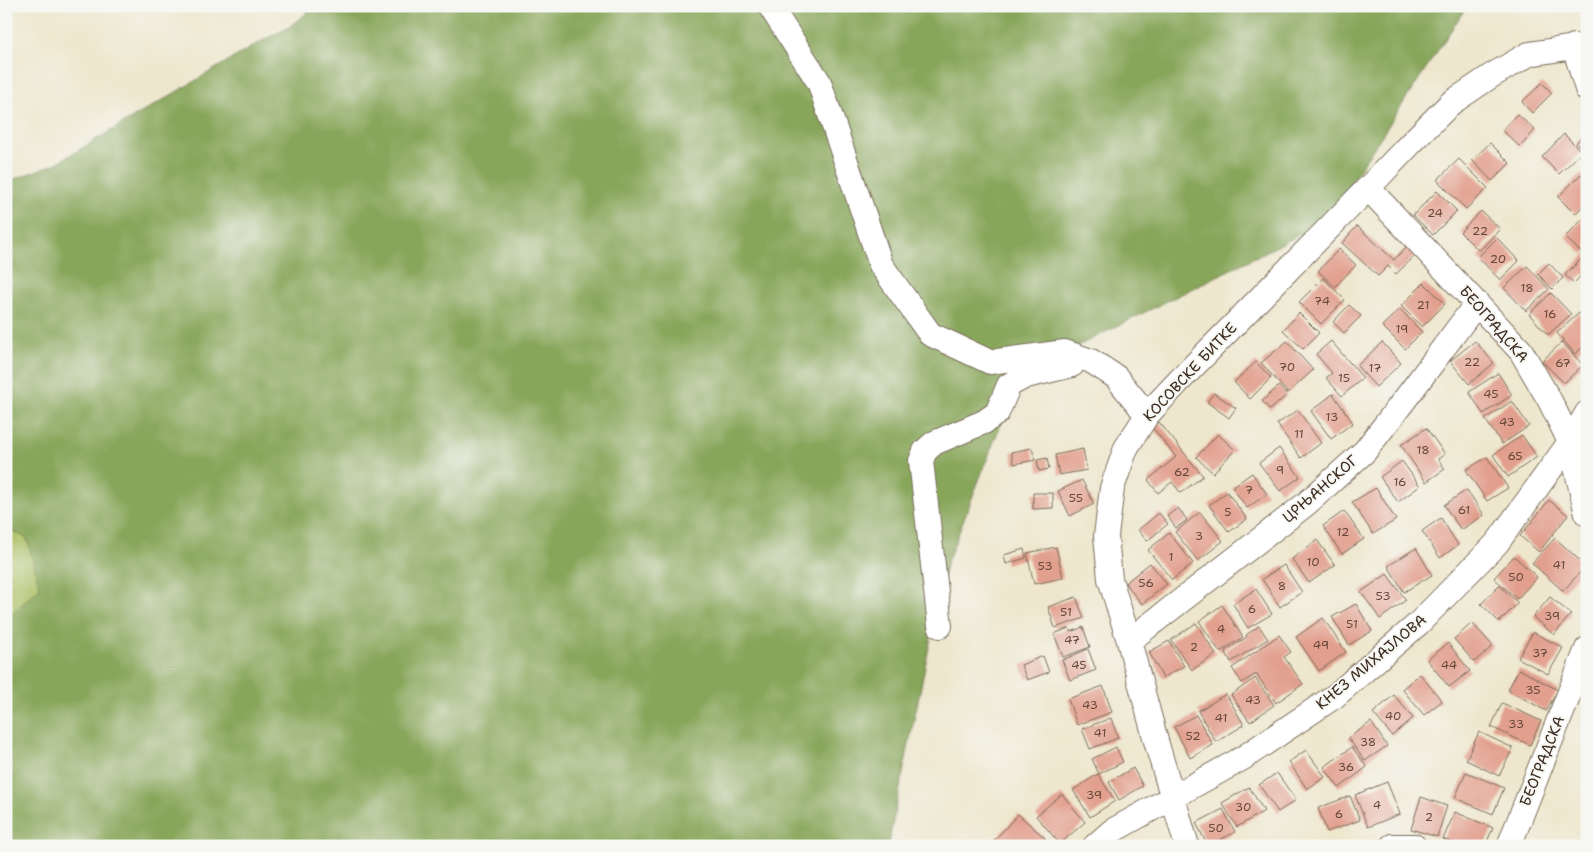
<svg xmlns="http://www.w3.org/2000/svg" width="1593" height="852" font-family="'Shantell Sans',sans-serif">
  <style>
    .green { fill: #abbf64; stroke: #737441 }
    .forest { fill: #88a65a; stroke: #62683c }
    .building { fill: #e29f8d }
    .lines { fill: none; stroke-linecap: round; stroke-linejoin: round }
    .minor-casing { stroke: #7a6c5b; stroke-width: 26 }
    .minor { stroke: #fff; stroke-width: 24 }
    .labels { text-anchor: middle; stroke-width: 4; stroke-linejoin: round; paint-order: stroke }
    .number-label { font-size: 12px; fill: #65473a }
    .street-label { font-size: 15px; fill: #3b2a1e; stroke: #f6f6f2 }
  </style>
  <rect width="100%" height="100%" fill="#f6f6f2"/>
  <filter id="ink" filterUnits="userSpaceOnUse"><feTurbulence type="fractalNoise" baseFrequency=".02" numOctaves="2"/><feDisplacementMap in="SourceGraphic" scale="10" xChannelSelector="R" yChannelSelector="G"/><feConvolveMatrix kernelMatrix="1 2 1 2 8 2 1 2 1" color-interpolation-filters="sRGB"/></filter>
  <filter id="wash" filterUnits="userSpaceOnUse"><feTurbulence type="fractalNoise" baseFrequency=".0096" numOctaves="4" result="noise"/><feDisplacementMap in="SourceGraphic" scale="20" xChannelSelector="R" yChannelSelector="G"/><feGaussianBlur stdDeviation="1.12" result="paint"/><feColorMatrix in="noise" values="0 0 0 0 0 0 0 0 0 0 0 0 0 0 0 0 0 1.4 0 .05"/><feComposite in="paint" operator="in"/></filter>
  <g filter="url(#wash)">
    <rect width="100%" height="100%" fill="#eee7cd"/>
    <path class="green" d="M 6,480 L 58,537 L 6,754 Z"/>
    <path class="forest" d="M 307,6 L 1467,6 L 1325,222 L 1020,375 L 946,565 L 888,846 L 6,846 L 6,619 L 40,588 L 27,538 L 6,528 L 6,182 L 55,164 L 267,38 L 286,29 L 308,12 Z"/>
    <g id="blocks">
      <path class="building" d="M 1542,83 L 1552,93 L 1532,113 L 1522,102 Z
        M 1517,114 L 1535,130 L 1520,147 L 1502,130 Z
        M 1564,134 L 1582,152 L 1559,174 L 1542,157 Z
        M 1584,134 L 1587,137 L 1586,152 L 1576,143 Z
        M 1490,143 L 1510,163 L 1492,181 L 1472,160 Z
        M 1459,159 L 1488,188 L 1466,209 L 1437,180 Z
        M 1581,174 L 1587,179 L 1587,202 L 1575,214 L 1558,197 Z
        M 1437,191 L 1457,211 L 1433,235 L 1413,215 Z
        M 1481,211 L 1500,229 L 1479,251 L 1460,232 Z
        M 1587,215 L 1587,250 L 1583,254 L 1565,237 Z
        M 1357,226 L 1394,260 L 1407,246 L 1416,255 L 1396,274 L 1388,266 L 1378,276 L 1342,243 Z
        M 1497,238 L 1519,261 L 1500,280 L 1478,257 Z
        M 1339,249 L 1356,265 L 1335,287 L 1318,271 Z
        M 1587,253 L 1587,278 L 1583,274 L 1574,283 L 1565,275 Z
        M 1549,263 L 1563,278 L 1552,289 L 1538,274 Z
        M 1527,266 L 1549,289 L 1526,311 L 1504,288 Z
        M 1323,278 L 1345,300 L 1321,324 L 1299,302 Z
        M 1424,283 L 1445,304 L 1422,327 L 1401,306 Z
        M 1551,293 L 1571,314 L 1548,335 L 1529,314 Z
        M 1349,305 L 1361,316 L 1344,333 L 1333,322 Z
        M 1400,309 L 1422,332 L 1405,349 L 1382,326 Z
        M 1299,313 L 1319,333 L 1303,349 L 1283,330 Z
        M 1579,313 L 1587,321 L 1587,344 L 1575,354 L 1557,333 Z
        M 1287,341 L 1313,370 L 1288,393 L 1261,363 Z
        M 1331,341 L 1363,378 L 1342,396 L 1326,378 L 1332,373 L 1316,354 Z
        M 1475,341 L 1494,363 L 1469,384 L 1450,361 Z
        M 1382,342 L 1401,363 L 1376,387 L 1357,366 Z
        M 1562,342 L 1583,365 L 1564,383 L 1542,361 Z
        M 1256,362 L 1271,378 L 1250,399 L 1234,382 Z
        M 1498,373 L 1512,395 L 1483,414 L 1469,392 Z
        M 1279,386 L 1287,395 L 1270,410 L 1262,401 Z
        M 1214,393 L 1236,408 L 1229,418 L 1207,402 Z
        M 1333,394 L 1353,423 L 1331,439 L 1311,411 Z
        M 1512,401 L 1529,426 L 1502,444 L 1485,419 Z
        M 1298,410 L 1321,443 L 1301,458 L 1277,424 Z
        M 1159,422 L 1203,476 L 1181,493 L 1172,482 L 1158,493 L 1148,480 L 1176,457 L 1152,427 Z
        M 1426,428 L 1445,454 L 1438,459 L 1445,469 L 1426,482 L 1401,445 Z
        M 1218,434 L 1235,450 L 1213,473 L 1196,457 Z
        M 1522,435 L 1537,457 L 1508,477 L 1493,455 Z
        M 1032,448 L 1035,460 L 1014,464 L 1011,452 Z
        M 1279,448 L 1300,477 L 1280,491 L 1259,463 Z
        M 1083,449 L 1087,470 L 1059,475 L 1055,455 Z
        M 1487,457 L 1508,488 L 1487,501 L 1466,470 Z
        M 1047,458 L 1049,469 L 1039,471 L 1037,460 Z
        M 1402,461 L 1420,486 L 1398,502 L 1380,477 Z
        M 1252,473 L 1267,494 L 1247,508 L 1232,487 Z
        M 1082,480 L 1094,504 L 1070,516 L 1058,491 Z
        M 1376,488 L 1396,520 L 1373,534 L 1352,502 Z
        M 1467,490 L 1484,515 L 1461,530 L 1444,505 Z
        M 1227,492 L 1247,519 L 1229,532 L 1209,505 Z
        M 1033,493 L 1053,493 L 1053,508 L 1033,509 Z
        M 1549,500 L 1568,515 L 1539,552 L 1520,536 Z
        M 1178,508 L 1187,520 L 1176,528 L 1167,516 Z
        M 1344,511 L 1364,539 L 1342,554 L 1323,526 Z
        M 1200,512 L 1223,541 L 1198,561 L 1175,532 Z
        M 1159,513 L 1168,524 L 1147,541 L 1138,530 Z
        M 1441,518 L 1458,545 L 1440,558 L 1422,531 Z
        M 1169,533 L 1193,563 L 1172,580 L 1148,550 Z
        M 1555,538 L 1586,566 L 1563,591 L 1532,563 Z
        M 1317,540 L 1335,565 L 1309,583 L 1292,559 Z
        M 1056,547 L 1063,578 L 1034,584 L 1027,553 Z
        M 1416,548 L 1432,575 L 1404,592 L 1388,566 Z
        M 1024,549 L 1026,558 L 1006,564 L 1004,555 Z
        M 1514,556 L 1537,577 L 1517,599 L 1494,578 Z
        M 1150,563 L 1167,584 L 1142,604 L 1125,583 Z
        M 1284,565 L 1302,592 L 1280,607 L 1262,579 Z
        M 1387,574 L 1406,600 L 1380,619 L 1361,592 Z
        M 1499,585 L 1518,603 L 1499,622 L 1481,604 Z
        M 1256,589 L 1272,614 L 1248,628 L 1233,604 Z
        M 1076,597 L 1084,618 L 1055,628 L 1048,607 Z
        M 1550,597 L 1571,614 L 1554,635 L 1533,617 Z
        M 1356,604 L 1372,631 L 1349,645 L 1332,617 Z
        M 1222,605 L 1243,637 L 1220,652 L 1199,621 Z
        M 1323,618 L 1346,652 L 1319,671 L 1296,637 Z
        M 1196,623 L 1216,654 L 1192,670 L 1171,640 Z
        M 1472,623 L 1493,646 L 1474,662 L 1454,639 Z
        M 1259,626 L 1268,639 L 1231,662 L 1225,651 L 1247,637 L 1246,635 Z
        M 1083,627 L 1090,647 L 1063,657 L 1054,634 L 1069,628 L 1071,632 Z
        M 1533,632 L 1563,648 L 1548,674 L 1518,658 Z
        M 1279,635 L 1291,652 L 1284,657 L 1303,684 L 1276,703 L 1256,674 L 1242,683 L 1232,668 Z
        M 1169,641 L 1184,666 L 1163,678 L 1149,652 Z
        M 1448,643 L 1470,671 L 1449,687 L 1427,660 Z
        M 1088,649 L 1096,670 L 1070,680 L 1062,660 Z
        M 1043,656 L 1049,672 L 1027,680 L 1021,665 Z
        M 1519,669 L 1558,690 L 1546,711 L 1508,690 Z
        M 1420,674 L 1442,701 L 1424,715 L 1402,689 Z
        M 1255,678 L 1274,705 L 1250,722 L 1231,695 Z
        M 1103,686 L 1112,712 L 1077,725 L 1068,699 Z
        M 1226,694 L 1244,725 L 1216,742 L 1198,711 Z
        M 1394,695 L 1413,718 L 1392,736 L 1373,713 Z
        M 1502,703 L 1541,721 L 1530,745 L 1491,727 Z
        M 1196,715 L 1213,745 L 1190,758 L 1174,727 Z
        M 1111,718 L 1118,738 L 1090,749 L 1082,729 Z
        M 1371,722 L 1387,746 L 1365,761 L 1348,738 Z
        M 1479,732 L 1513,748 L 1499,776 L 1466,760 Z
        M 1116,747 L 1123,762 L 1099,774 L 1092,759 Z
        M 1352,747 L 1367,767 L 1339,788 L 1324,767 Z
        M 1306,750 L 1325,777 L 1307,789 L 1289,762 Z
        M 1133,768 L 1143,786 L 1119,800 L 1109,782 Z
        M 1466,772 L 1504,788 L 1493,814 L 1455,798 Z
        M 1277,773 L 1296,800 L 1278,812 L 1259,785 Z
        M 1098,774 L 1115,801 L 1090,817 L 1073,790 Z
        M 1387,782 L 1400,814 L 1368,827 L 1355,795 Z
        M 1249,787 L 1264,811 L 1237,827 L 1222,803 Z
        M 1062,794 L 1085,822 L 1060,844 L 1036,816 Z
        M 1350,796 L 1360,820 L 1327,832 L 1318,808 Z
        M 1421,797 L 1447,806 L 1437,837 L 1411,829 Z
        M 1223,809 L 1235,832 L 1208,846 L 1196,823 Z
        M 1455,812 L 1493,828 L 1485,846 L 1459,846 L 1443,839 Z
        M 1018,814 L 1045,838 L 1038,846 L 989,846 Z"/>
    </g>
  </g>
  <g filter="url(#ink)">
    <use href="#blocks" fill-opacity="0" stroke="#7a6c5b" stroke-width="1"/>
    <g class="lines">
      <g class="minor-casing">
        <path id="minor" d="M 770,6 L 819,82 L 881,265 L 930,334 L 990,362 L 1065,352 L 1091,361 L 1116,377 L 1147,415
          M 1574,46 L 1587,89
          M 1368,188 L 1521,351 L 1550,401 L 1570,442 L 1587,514
          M 940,626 L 921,461 L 925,451 L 934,443 L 984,422 L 997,413 L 1009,385 L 1026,376 L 1072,365
          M 1129,641 L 1306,504 L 1365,451 L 1409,394 L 1477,303
          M 1095,846 L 1112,831 L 1243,758 L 1335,696 L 1418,624 L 1497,543 L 1570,442 L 1587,413
          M 1187,846 L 1156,741 L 1129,641 L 1110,579 L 1106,536 L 1112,488 L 1126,448 L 1147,415 L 1177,383 L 1368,188 L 1413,141 L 1451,103 L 1491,76 L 1529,54 L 1587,45
          M 1392,846 L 1414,846
          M 1509,846 L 1587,649"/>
      </g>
      <use href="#minor" class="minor"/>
    </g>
  </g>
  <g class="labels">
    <g class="number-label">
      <text x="1435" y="217">24</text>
      <text x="1480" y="235">22</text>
      <text x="1498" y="263">20</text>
      <text x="1527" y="292">18</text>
      <text x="1322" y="305">74</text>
      <text x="1423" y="309">21</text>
      <text x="1550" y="318">16</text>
      <text x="1402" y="333">19</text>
      <text x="1472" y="366">22</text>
      <text x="1563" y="367">67</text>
      <text x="1287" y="371">70</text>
      <text x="1375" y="372">17</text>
      <text x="1344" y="382">15</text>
      <text x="1491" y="398">45</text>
      <text x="1332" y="421">13</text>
      <text x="1507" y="426">43</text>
      <text x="1299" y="438">11</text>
      <text x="1423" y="454">18</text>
      <text x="1515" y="460">65</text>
      <text x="1280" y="474">9</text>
      <text x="1182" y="476">62</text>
      <text x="1400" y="486">16</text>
      <text x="1249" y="494">7</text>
      <text x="1076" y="502">55</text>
      <text x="1464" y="514">61</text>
      <text x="1228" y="516">5</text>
      <text x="1343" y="536">12</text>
      <text x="1199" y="540">3</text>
      <text x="1171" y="561">1</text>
      <text x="1313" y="566">10</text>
      <text x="1559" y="569">41</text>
      <text x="1045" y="570">53</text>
      <text x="1516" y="581">50</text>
      <text x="1146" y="587">56</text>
      <text x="1282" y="590">8</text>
      <text x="1383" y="600">53</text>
      <text x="1252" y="613">6</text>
      <text x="1066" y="616">51</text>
      <text x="1552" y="620">39</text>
      <text x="1352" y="628">51</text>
      <text x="1221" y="633">4</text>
      <text x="1072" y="644">47</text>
      <text x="1321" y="649">49</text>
      <text x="1194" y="651">2</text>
      <text x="1540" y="657">37</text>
      <text x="1079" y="669">45</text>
      <text x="1449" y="669">44</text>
      <text x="1533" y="694">35</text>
      <text x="1253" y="704">43</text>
      <text x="1090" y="709">43</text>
      <text x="1393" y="720">40</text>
      <text x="1221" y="722">41</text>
      <text x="1516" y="728">33</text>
      <text x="1100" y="737">41</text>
      <text x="1193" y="740">52</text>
      <text x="1368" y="746">38</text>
      <text x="1346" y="771">36</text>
      <text x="1094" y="799">39</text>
      <text x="1377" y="809">4</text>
      <text x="1243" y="811">30</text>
      <text x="1339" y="818">6</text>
      <text x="1429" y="821">2</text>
      <text x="1216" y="832">50</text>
    </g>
    <g class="street-label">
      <text transform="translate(1494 324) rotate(49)" y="5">БЕОГРАДСКА</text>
      <text transform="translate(1190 372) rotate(-47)" y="5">КОСОВСКЕ БИТКЕ</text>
      <text transform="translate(1320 489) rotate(-41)" y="5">ЦРЊАНСКОГ</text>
      <text transform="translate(1371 662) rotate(-40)" y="5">КНЕЗ МИХАЈЛОВА</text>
      <text transform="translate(1542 761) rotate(-68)" y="5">БЕОГРАДСКА</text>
    </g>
  </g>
  <rect width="1593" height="852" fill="none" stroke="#f6f6f2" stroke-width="25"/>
</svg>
